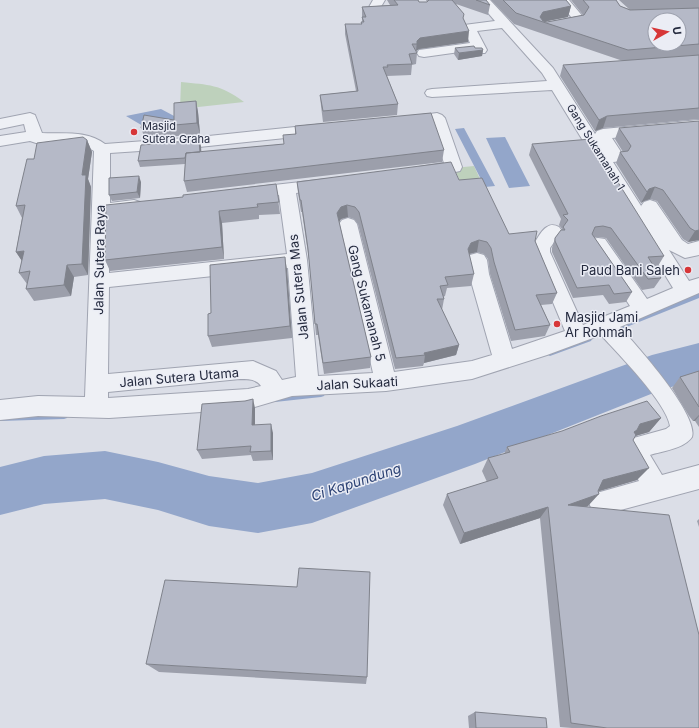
<svg xmlns="http://www.w3.org/2000/svg" width="699" height="728" font-family="Inter,sans-serif">
  <style>
    .green { fill: #bed1bc }
    .water { fill: #93a6ca }
    .lines { fill: none; stroke-linecap: round; stroke-linejoin: round }
    .stream { fill: #93a6ca; fill-rule: evenodd }
    .river { fill: #93a6ca; fill-rule: evenodd }
    .minor-casing { stroke: #a0a4b1; stroke-width: 2 }
    .minor { fill: #eef0f5; fill-rule: evenodd }
    .wall { fill: #9c9fab }
    .shaded-wall { fill: #7f828b }
    .building { fill: #b5b9c7; stroke: #7f828b; fill-rule: evenodd }
    .poi-dot { fill: #d73638; stroke: #ebedf5; stroke-width: 1.5 }
    .labels { text-anchor: middle; stroke-width: 3; stroke-linejoin: round; paint-order: stroke }
    .far-poi-label { font-size: 11px; fill: #242a3e; stroke: #ebedf5; text-anchor: start }
    .far-street-label { font-size: 11px; fill: #242a3e; stroke: #ebedf5 }
    .street-label { font-size: 13px; fill: #242a3e; stroke: #ebedf5 }
    .poi-label { font-size: 13px; fill: #242a3e; stroke: #ebedf5; text-anchor: end }
    .water-label { font-size: 14px; font-style: italic; fill: #2c4274; stroke: #ebedf5 }
  </style>
  <rect width="100%" height="100%" fill="#dbdee7"/>
  <path class="green" d="M 181,82 C 209,85 220,84 244,102 L 180,109 Z
    M 474,166 L 480,179 L 460,181 L 454,168 Z"/>
  <path class="water" d="M 161,109 L 176,117 L 175,133 L 160,136 L 126,116 Z
    M 464,128 L 495,186 L 485,187 L 455,129 Z
    M 505,137 L 530,186 L 509,188 L 486,138 Z"/>
  <g class="lines">
    <path class="stream" d="M 699,293 L 699,298 L 614,332 L 610,332 L 609,330 L 610,328 Z
      M 589,336 L 592,339 L 591,341 L 550,356 L 548,355 L 547,353 L 548,351 Z
      M 321,391 L 324,392 L 325,394 L 324,396 L 321,397 L 275,402 L 272,401 L 271,399 L 272,397 L 275,396 Z
      M 64,413 L 67,414 L 68,416 L 67,418 L 64,419 L 0,421 L 0,415 Z"/>
    <path class="river" d="M 699,343 L 699,379 L 661,390 L 475,464 L 312,523 L 258,533 L 209,526 L 158,510 L 105,499 L 44,504 L 0,515 L 0,467 L 44,456 L 105,451 L 158,462 L 209,476 L 258,483 L 312,473 L 457,426 L 652,355 Z"/>
    <g class="minor-casing">
      <path id="minor" d="M 373,0 L 385,0 L 379,10 L 371,10 L 369,7 Z
        M 477,0 L 490,0 L 553,68 L 595,134 L 597,131 L 603,129 L 699,120 L 699,130 L 612,138 L 625,158 L 623,161 L 613,162 L 643,209 L 641,206 L 644,202 L 650,200 L 656,202 L 682,240 L 688,244 L 699,241 L 699,255 L 685,258 L 669,250 L 689,281 L 699,278 L 699,293 L 620,327 C 635,344 699,414 692,437 C 684,449 662,451 650,455 L 662,475 L 699,465 L 699,489 L 602,515 L 593,512 L 589,503 L 593,494 L 639,481 L 624,454 L 630,439 L 666,429 L 670,426 C 666,402 619,355 601,335 L 547,355 L 472,379 L 386,391 L 292,396 L 248,409 L 109,418 L 38,416 L 0,420 L 0,400 L 38,396 L 85,397 L 94,151 L 82,144 L 71,142 L 36,143 L 30,141 L 0,146 L 0,136 L 26,132 L 24,124 L 0,129 L 0,119 L 30,113 L 35,115 L 42,133 C 64,134 87,130 105,144 L 199,137 L 324,124 L 329,126 L 332,129 L 329,132 L 324,134 L 199,147 L 110,153 L 110,203 L 134,200 L 140,202 L 143,206 L 140,210 L 109,215 L 109,273 L 287,254 L 279,195 L 248,198 L 242,197 L 239,193 L 242,189 L 248,188 L 327,179 L 333,180 L 336,184 L 333,188 L 296,193 L 307,260 L 318,376 L 373,373 L 339,224 L 342,220 L 348,218 L 354,220 L 357,224 L 394,372 L 472,361 L 492,355 L 469,274 L 467,260 L 470,255 L 477,253 L 484,255 L 487,260 L 489,274 L 512,349 L 565,331 L 532,252 C 532,246 541,230 547,227 C 551,224 555,225 559,227 L 562,231 L 550,248 L 550,252 L 583,325 L 630,306 L 589,244 L 591,239 L 598,238 L 605,239 L 647,299 L 673,288 L 552,90 L 432,97 L 427,96 L 425,93 L 427,90 L 432,89 L 547,81 L 542,73 L 502,28 L 477,31 L 487,50 L 485,53 L 475,53 L 474,50 L 424,57 L 419,56 L 417,53 L 419,50 L 470,43 L 463,28 L 464,25 L 495,21 ZM 288,268 L 296,377 L 282,380 L 276,371 L 253,361 L 108,374 L 109,287 ZM 240,379 C 248,379 256,379 261,386 L 248,389 L 108,398 L 108,392 Z
        M 557,0 L 569,0 L 584,18 L 580,24 L 553,30 L 549,29 L 547,26 L 549,23 L 572,18 Z
        M 437,113 L 442,115 L 445,118 L 462,167 L 460,171 C 448,174 431,178 419,175 L 417,171 L 419,167 L 444,163 L 431,123 L 404,126 L 399,124 L 396,121 L 399,118 Z"/>
    </g>
    <use href="#minor" class="minor"/>
  </g>
  <path class="wall" d="M 387,0 L 418,0 L 419,2 L 427,2 L 426,0 L 486,0 L 490,5 L 488,15 L 456,4 L 463,18 L 468,42 L 419,49 L 416,51 L 417,53 L 416,64 L 412,65 L 411,75 L 387,76 L 398,104 L 397,115 L 323,122 L 321,106 L 320,95 L 356,91 L 345,34 L 345,24 L 361,24 L 361,22 L 362,22 L 362,7 L 390,5 Z
    M 491,0 L 566,0 L 571,6 L 568,17 L 546,21 L 547,22 L 583,15 L 571,0 L 616,0 L 620,6 L 629,9 L 619,0 L 699,0 L 699,8 L 629,9 L 699,8 L 699,119 L 603,128 L 595,131 L 560,76 L 563,65 L 623,61 L 514,24 Z
    M 455,48 L 475,48 L 483,50 L 482,56 L 458,60 L 454,54 Z
    M 196,101 L 198,112 L 200,134 L 145,139 L 141,128 L 174,120 Z
    M 699,121 L 699,240 L 688,242 L 683,239 L 657,201 L 650,199 L 644,201 L 641,203 L 616,163 L 620,152 L 623,152 L 615,139 L 619,128 Z
    M 295,126 L 444,150 L 442,162 L 187,192 L 184,181 L 185,164 L 140,167 L 138,161 L 201,146 L 201,152 L 284,144 L 295,134 Z
    M 87,140 L 92,152 L 88,179 L 91,187 L 88,275 L 74,277 L 71,296 L 34,301 L 26,289 L 27,284 L 19,273 L 22,261 L 16,252 L 22,218 L 16,206 L 34,159 Z
    M 532,144 L 664,256 L 658,266 L 653,267 L 661,278 L 654,288 L 642,290 L 606,238 L 598,237 L 594,237 L 632,292 L 626,302 L 609,304 L 603,295 L 573,298 L 552,252 L 552,248 L 555,238 L 562,229 L 559,225 L 561,219 L 529,155 Z
    M 459,180 L 509,234 L 535,241 L 557,293 L 552,304 L 541,305 L 550,325 L 545,336 L 511,341 L 490,274 L 488,259 L 484,254 L 477,252 L 469,254 L 474,274 L 471,286 L 447,288 L 445,296 L 443,297 L 444,299 L 442,310 L 459,345 L 456,355 L 424,363 L 423,366 L 395,369 L 358,224 L 354,219 L 348,217 L 341,219 L 339,221 L 371,357 L 370,368 L 324,374 L 318,335 L 316,335 L 309,260 L 302,212 L 301,212 L 298,193 L 297,182 Z
    M 141,182 L 140,198 L 112,201 L 109,195 Z
    M 276,184 L 280,214 L 259,215 L 259,219 L 222,223 L 224,259 L 110,271 L 105,260 L 183,197 Z
    M 287,270 L 292,338 L 212,347 L 208,336 Z
    M 699,371 L 699,427 L 695,421 L 693,421 L 689,416 L 672,388 L 680,377 Z
    M 255,408 L 255,425 L 273,433 L 273,460 L 253,461 L 251,455 L 202,459 L 197,450 Z
    M 661,418 L 649,432 L 635,436 L 633,440 L 637,480 L 598,491 L 588,506 L 586,507 L 699,728 L 572,728 L 560,727 L 540,518 L 460,544 L 443,505 L 447,494 L 487,482 L 482,471 L 488,458 L 504,454 L 507,447 Z
    M 699,519 L 699,527 L 697,521 Z
    M 146,664 L 367,677 L 366,684 L 159,672 Z
    M 475,712 L 547,728 L 469,728 L 468,716 Z"/>
  <path class="shaded-wall" d="M 571,6 L 568,17 L 543,22 L 540,17 L 543,12 Z
    M 469,31 L 468,42 L 419,49 L 416,51 L 417,41 L 420,38 Z
    M 483,50 L 482,56 L 458,60 L 459,53 Z
    M 196,101 L 198,112 L 200,134 L 197,123 Z
    M 607,116 L 603,128 L 595,131 L 599,120 Z
    M 87,140 L 92,152 L 88,179 L 91,187 L 88,275 L 82,264 L 82,175 Z
    M 199,140 L 201,146 L 202,163 L 200,157 Z
    M 139,176 L 141,182 L 140,198 L 137,192 Z
    M 655,187 L 650,199 L 644,201 L 641,203 L 647,192 L 649,189 Z
    M 347,205 L 348,217 L 341,219 L 338,224 L 337,213 L 341,207 Z
    M 219,211 L 222,223 L 224,259 L 222,247 Z
    M 699,230 L 699,240 L 688,242 L 695,231 Z
    M 479,240 L 477,252 L 469,254 L 468,249 L 471,243 Z
    M 24,251 L 24,264 L 16,252 Z
    M 285,257 L 287,270 L 292,338 L 290,326 Z
    M 67,265 L 74,277 L 71,296 L 64,285 Z
    M 459,345 L 456,355 L 424,363 L 425,355 L 424,353 Z
    M 253,399 L 255,408 L 255,435 L 252,425 Z
    M 699,415 L 699,416 L 695,421 L 693,421 Z
    M 661,418 L 649,432 L 632,437 L 623,445 L 640,424 Z
    M 271,424 L 273,433 L 273,460 L 271,451 Z
    M 649,468 L 637,480 L 593,493 L 603,480 Z
    M 599,494 L 588,506 L 559,516 L 568,505 Z
    M 548,507 L 540,518 L 460,544 L 464,533 Z"/>
  <path class="building" d="M 394,0 L 418,0 L 419,2 L 427,2 L 429,0 L 452,0 L 464,14 L 463,18 L 469,31 L 420,38 L 417,41 L 417,44 L 412,44 L 417,53 L 409,54 L 412,64 L 387,65 L 388,67 L 383,67 L 398,104 L 323,111 L 320,95 L 358,91 L 345,24 L 362,24 L 361,22 L 364,22 L 362,17 L 366,17 L 362,7 L 398,5 Z
    M 476,0 L 486,0 L 490,5 Z
    M 503,0 L 566,0 L 571,6 L 543,12 L 540,17 L 543,21 L 547,22 L 584,15 L 589,7 L 583,0 L 616,0 L 620,6 L 630,10 L 699,8 L 699,44 L 628,50 L 516,13 ZM 655,20 L 679,20 L 679,44 L 655,44 Z
    M 474,46 L 475,48 L 482,48 L 483,50 L 459,53 L 455,48 Z
    M 699,55 L 699,108 L 607,116 L 599,120 L 563,65 Z
    M 196,101 L 197,123 L 141,128 L 144,115 L 174,120 L 174,103 Z
    M 431,113 L 444,150 L 184,181 L 186,153 L 284,144 L 283,135 L 296,134 L 295,126 Z
    M 699,121 L 699,230 L 695,231 L 690,228 L 663,190 L 655,187 L 649,189 L 647,192 L 620,152 L 628,151 L 631,146 L 619,128 Z
    M 83,137 L 87,140 L 82,175 L 86,175 L 82,264 L 67,265 L 64,285 L 26,289 L 30,271 L 19,273 L 24,251 L 16,252 L 25,205 L 16,206 L 27,159 L 34,159 L 37,143 Z
    M 591,139 L 664,256 L 648,257 L 661,278 L 648,279 L 611,228 L 603,226 L 595,227 L 592,234 L 632,292 L 614,294 L 609,285 L 577,288 L 555,241 L 555,238 L 561,230 L 565,230 L 563,227 L 568,220 L 563,215 L 568,214 L 532,144 Z
    M 199,140 L 200,152 L 186,153 L 185,158 L 138,161 L 141,145 Z
    M 451,162 L 459,180 L 482,178 L 509,234 L 537,231 L 535,241 L 557,293 L 536,295 L 550,325 L 515,330 L 494,262 L 491,248 L 487,242 L 479,240 L 471,243 L 468,249 L 474,274 L 445,277 L 448,285 L 440,286 L 444,299 L 437,299 L 459,345 L 424,353 L 425,355 L 396,358 L 359,212 L 355,207 L 347,205 L 341,207 L 337,213 L 371,357 L 323,363 L 317,324 L 315,324 L 308,249 L 301,200 L 300,200 L 297,182 Z
    M 139,176 L 137,192 L 109,195 L 109,178 Z
    M 276,184 L 279,202 L 257,204 L 258,207 L 219,211 L 222,247 L 105,260 L 106,205 L 183,197 L 183,195 Z
    M 285,257 L 290,326 L 208,336 L 208,314 L 211,313 L 210,265 Z
    M 699,371 L 699,407 L 680,377 Z
    M 253,399 L 252,425 L 271,424 L 271,451 L 250,452 L 251,446 L 197,450 L 202,404 L 245,401 Z
    M 647,401 L 661,418 L 640,424 L 637,430 L 634,432 L 636,435 L 633,440 L 649,468 L 603,480 L 598,491 L 599,494 L 568,505 L 669,515 L 699,635 L 699,728 L 607,728 L 571,723 L 548,507 L 464,533 L 447,494 L 498,478 L 488,458 L 510,452 L 507,447 L 562,431 L 601,416 Z
    M 299,568 L 370,572 L 367,677 L 146,664 L 165,580 L 297,587 Z
    M 475,712 L 546,718 L 547,728 L 476,728 Z"/>
  <g class="poi-dot">
    <circle cx="134" cy="132" r="4"/>
    <circle cx="688" cy="270" r="4"/>
    <circle cx="557" cy="324" r="4"/>
  </g>
  <g class="labels">
    <g class="far-poi-label">
      <text x="142" y="130">Masjid<tspan x="142" dy="13">Sutera Graha</tspan></text>
    </g>
    <g class="far-street-label">
      <text transform="translate(596 147) rotate(58)" y="4">Gang Sukamanah 1</text>
    </g>
    <g class="street-label">
      <text transform="translate(99 260) rotate(-89)" y="5">Jalan Sutera Raya</text>
      <text transform="translate(298 287) rotate(-96)" y="5">Jalan Sutera Mas</text>
      <text transform="translate(367 303) rotate(76)" y="5">Gang Sukamanah 5</text>
      <text transform="translate(179 377) rotate(-5)" y="5">Jalan Sutera Utama</text>
      <text transform="translate(357 383) rotate(-3)" y="5">Jalan Sukaati</text>
    </g>
    <g class="poi-label">
      <text x="680" y="275">Paud Bani Saleh</text>
      <text x="565" y="322" text-anchor="start">Masjid Jami<tspan x="565" dy="15">Ar Rohmah</tspan></text>
    </g>
    <g class="water-label">
      <text transform="translate(356 482) rotate(-18)" y="5">Ci Kapundung</text>
    </g>
  </g>
  <g transform="translate(667 32) rotate(82)"><circle r="19" fill="#ebedf5" stroke="#9b9fac"/>
  <path d="M0-3L7 15L0 10L-7 15Z" fill="#d73638"/>
  <text y="-6" font-size="11" font-weight="bold" text-anchor="middle" fill="#242a3e">U</text>
  </g>
</svg>
